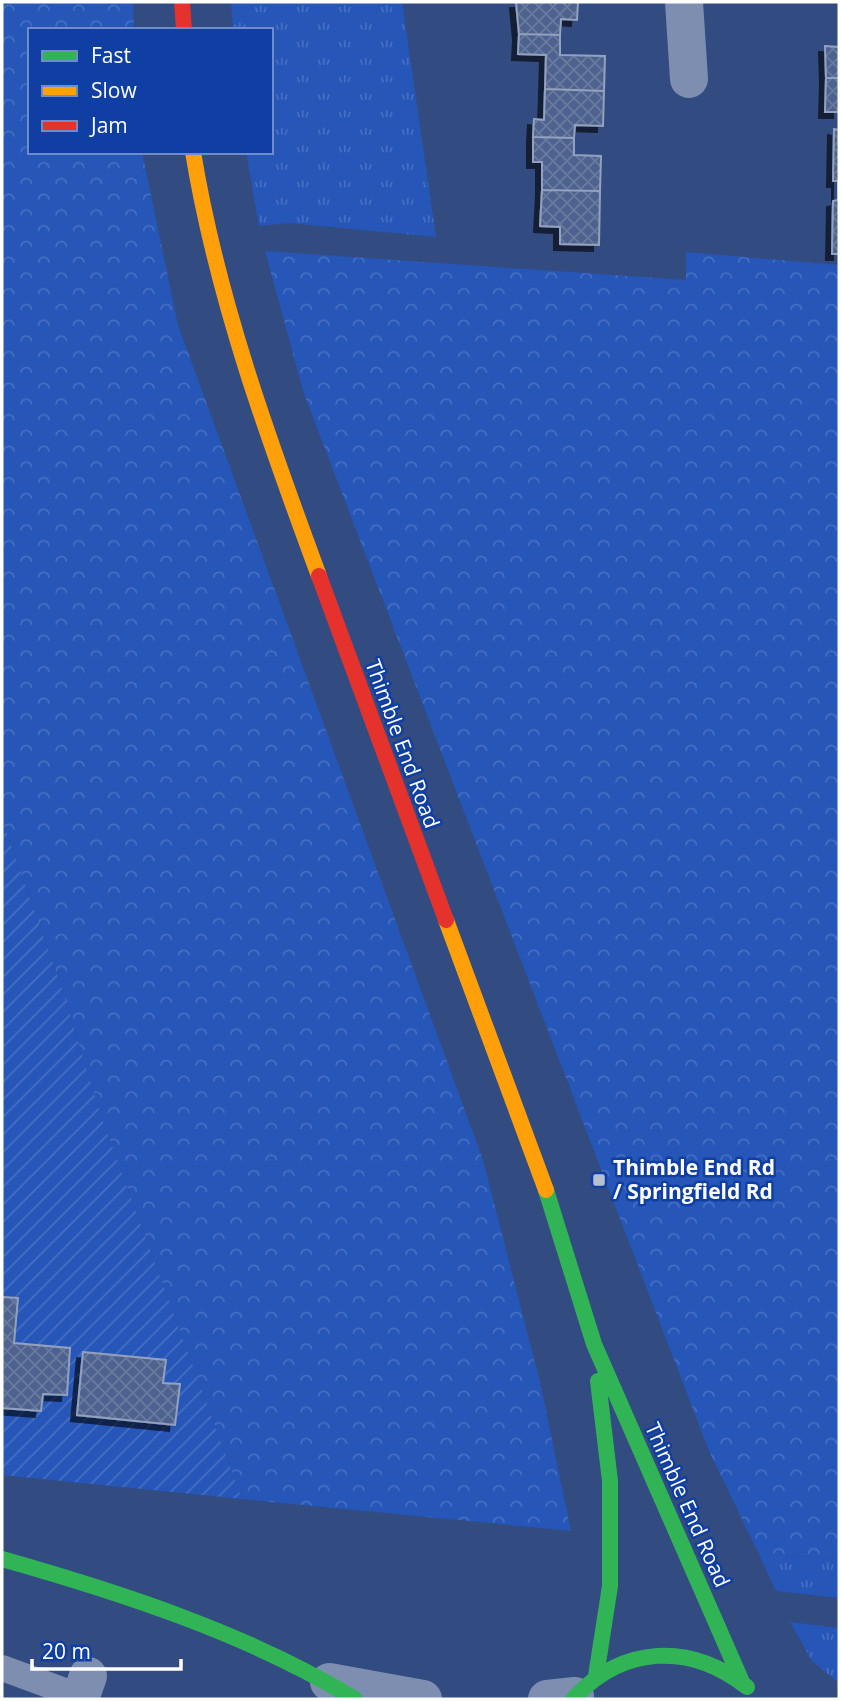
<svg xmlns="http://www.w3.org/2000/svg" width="841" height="1701" font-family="'Open Sans',sans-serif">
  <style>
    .grass { fill: url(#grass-tufts) }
    .park { fill: url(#park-crowns) }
    .garden { fill: url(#garden-furrows) }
    .building { fill: url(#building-cross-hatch); stroke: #93a1be; stroke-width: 2; filter: url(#shadow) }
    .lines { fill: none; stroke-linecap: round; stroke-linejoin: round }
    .lane { stroke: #7e8eb1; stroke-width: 26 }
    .street { stroke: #7e8eb1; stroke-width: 38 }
    .fast { stroke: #30b455; stroke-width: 16 }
    .slow { stroke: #ff9f0a; stroke-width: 16 }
    .jam { stroke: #e5322d; stroke-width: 16 }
    .poi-dot { fill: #b7c0d3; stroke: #103fa3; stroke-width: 2.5 }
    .labels { text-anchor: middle; stroke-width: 5; stroke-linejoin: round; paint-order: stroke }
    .street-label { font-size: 21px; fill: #fff; stroke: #103fa3 }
    .poi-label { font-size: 21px; font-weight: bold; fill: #fff; stroke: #103fa3; text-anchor: start }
  </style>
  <defs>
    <pattern id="grass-tufts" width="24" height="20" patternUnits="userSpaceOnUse" patternTransform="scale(1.75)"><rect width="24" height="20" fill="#2556b8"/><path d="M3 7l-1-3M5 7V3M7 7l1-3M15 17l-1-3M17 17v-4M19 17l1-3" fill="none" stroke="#466fc3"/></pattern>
    <pattern id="park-crowns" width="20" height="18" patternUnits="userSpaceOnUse" patternTransform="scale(1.75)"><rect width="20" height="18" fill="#2556b8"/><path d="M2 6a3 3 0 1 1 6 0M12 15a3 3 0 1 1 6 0" fill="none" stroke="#466fc3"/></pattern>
    <pattern id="garden-furrows" width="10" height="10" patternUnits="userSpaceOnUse" patternTransform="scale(1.75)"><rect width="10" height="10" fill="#2556b8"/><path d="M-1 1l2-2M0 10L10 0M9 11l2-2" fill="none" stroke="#466fc3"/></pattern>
    <pattern id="building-cross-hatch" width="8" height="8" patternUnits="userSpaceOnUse" patternTransform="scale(1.75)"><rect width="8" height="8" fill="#4e628e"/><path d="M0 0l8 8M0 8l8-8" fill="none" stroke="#697a9f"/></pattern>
    <filter id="shadow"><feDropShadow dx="-6" dy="6" stdDeviation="0" flood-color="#0009"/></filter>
  </defs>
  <rect width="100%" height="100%" fill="#324b81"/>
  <path class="grass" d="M 231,2 L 402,2 L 436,237 L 289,223 L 259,226 L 246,152 L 271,152 L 271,30 L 233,30 Z
    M 758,1552 L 839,1560 L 839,1598 L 776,1591 Z
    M 790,1622 L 839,1628 L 839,1683 L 812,1661 Z"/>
  <path class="park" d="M 2,2 L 133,2 L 134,30 L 30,30 L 30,152 L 142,152 L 178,325 L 483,1160 L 541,1386 L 571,1531 L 242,1499 L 102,1119 L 59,980 L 2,820 Z
    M 265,251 L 686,280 L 686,252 L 839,265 L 839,1560 L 758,1552 L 709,1451 L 304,394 Z"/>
  <path class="garden" d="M 2,820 L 59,980 L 102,1119 L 242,1499 L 2,1475 Z"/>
  <path class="building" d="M 516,2 L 578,2 L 577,20 L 561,19 L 560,35 L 519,34 Z
    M 519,34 L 560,35 L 560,55 L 605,56 L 604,91 L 545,89 L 546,55 L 518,54 Z
    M 825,46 L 839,47 L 839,78 L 826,78 Z
    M 826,78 L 839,78 L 839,112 L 825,112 Z
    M 545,89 L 604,91 L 603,126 L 575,125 L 574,138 L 533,137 L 534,119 L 544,120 Z
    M 834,129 L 839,130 L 839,254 L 832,254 L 833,201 L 838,200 L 838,181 L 833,181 Z
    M 533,137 L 574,138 L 574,155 L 601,156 L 600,191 L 542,190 L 542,162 L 533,162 Z
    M 542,190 L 600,191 L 599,245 L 560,244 L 560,227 L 540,226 Z
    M 2,1297 L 18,1298 L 14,1343 L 70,1348 L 67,1395 L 43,1394 L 41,1411 L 2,1408 Z
    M 83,1352 L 166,1360 L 163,1383 L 180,1384 L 175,1425 L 77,1415 Z"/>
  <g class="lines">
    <path class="lane" d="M 2,1668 L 81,1697"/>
    <path class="street" d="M 684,2 L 689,79
      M 329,1682 L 423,1699
      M 80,1699 L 88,1676
      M 547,1699 L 575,1696"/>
    <path class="fast" d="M 546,1190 L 594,1344 L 742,1682
      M 2,1559 C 122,1593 248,1634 355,1699
      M 596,1676 L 610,1586 L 610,1481 L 598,1381
      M 573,1699 C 623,1645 690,1642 747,1687"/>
    <path class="slow" d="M 193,152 C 217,298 268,438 319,576
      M 446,920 L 546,1190"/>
    <path class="jam" d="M 182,2 L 184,30
      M 319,576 L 446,920"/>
  </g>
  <rect class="poi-dot" x="592" y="1173" width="14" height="14" rx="3.5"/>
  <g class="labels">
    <g class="street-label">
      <text transform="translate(402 744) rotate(70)" y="7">Thimble End Road</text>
      <text transform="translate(687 1505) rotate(66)" y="7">Thimble End Road</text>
    </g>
    <g class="poi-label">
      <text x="613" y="1175">Thimble End Rd<tspan x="613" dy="24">/ Springfield Rd</tspan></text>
    </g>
  </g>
  <rect width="841" height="1701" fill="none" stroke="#ffffff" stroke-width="7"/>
  <rect x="28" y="28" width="245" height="126" fill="#103fa3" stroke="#708cc8" stroke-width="2"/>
  <rect x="42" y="51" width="35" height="10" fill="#30b455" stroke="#708cc8" stroke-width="2"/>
  <text x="91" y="63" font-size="21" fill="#ffffff">Fast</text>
  <rect x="42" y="86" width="35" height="10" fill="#ff9f0a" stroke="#708cc8" stroke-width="2"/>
  <text x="91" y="98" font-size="21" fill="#ffffff">Slow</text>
  <rect x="42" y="121" width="35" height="10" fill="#e5322d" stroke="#708cc8" stroke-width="2"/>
  <text x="91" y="133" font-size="21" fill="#ffffff">Jam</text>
  <path d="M32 1659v10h149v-10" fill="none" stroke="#ffffff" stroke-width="3.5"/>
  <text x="42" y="1659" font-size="21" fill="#ffffff" stroke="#103fa3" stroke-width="5" paint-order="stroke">20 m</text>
</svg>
